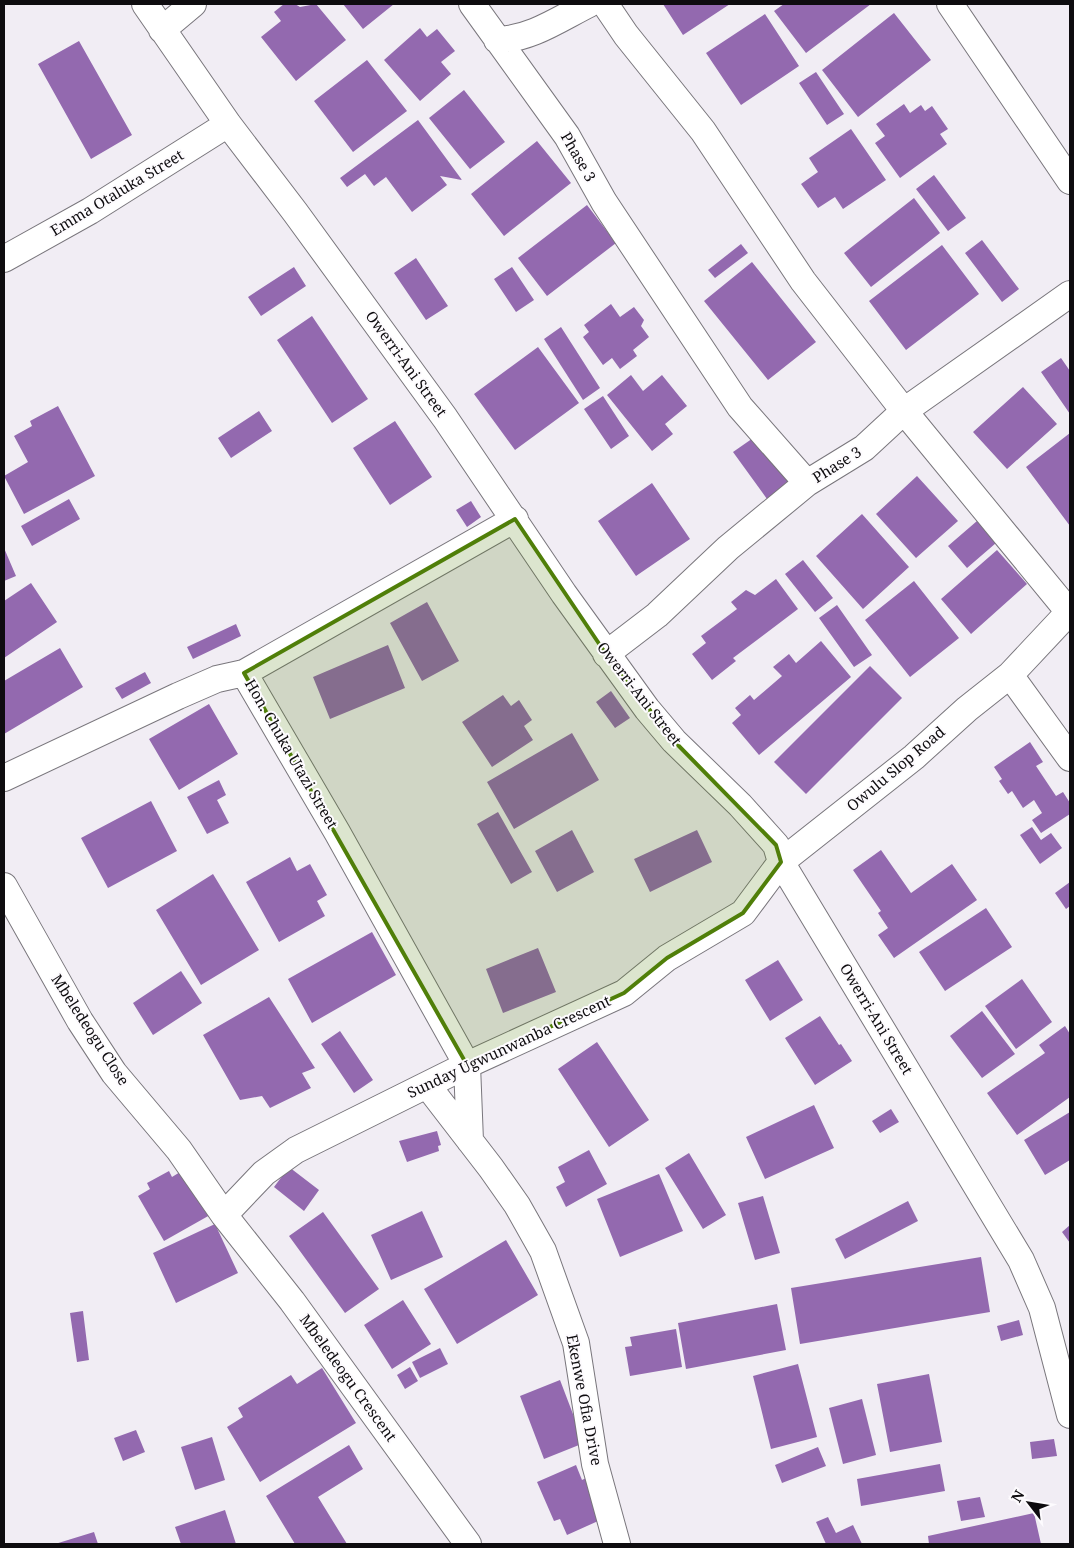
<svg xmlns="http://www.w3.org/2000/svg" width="1074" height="1548" font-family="'Noto Serif',serif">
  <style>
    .building { fill: #9369af }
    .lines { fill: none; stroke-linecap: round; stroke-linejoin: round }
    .minor-casing { stroke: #79767c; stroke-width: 28 }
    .minor { stroke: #fff; stroke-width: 26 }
    .marked { fill: #507f09; fill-opacity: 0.2; stroke: #507f09; stroke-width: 4; stroke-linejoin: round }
    .labels { text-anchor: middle; stroke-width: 4; stroke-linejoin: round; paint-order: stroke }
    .street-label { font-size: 15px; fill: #0e0c0f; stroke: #fdfbfe }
  </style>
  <rect width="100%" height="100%" fill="#f1edf4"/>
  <path class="building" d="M 284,4 L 295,4 L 300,7 L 316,4 L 346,40 L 296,81 L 261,37 L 281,21 L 274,12 Z
    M 343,4 L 394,4 L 363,29 Z
    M 663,4 L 730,4 L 683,35 Z
    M 784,4 L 871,4 L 806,53 L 774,11 Z
    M 894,13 L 931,60 L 858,117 L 822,70 Z
    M 765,14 L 799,66 L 741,105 L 706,53 Z
    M 420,28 L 427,37 L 437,29 L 455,51 L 441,62 L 451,74 L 420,101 L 384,60 Z
    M 79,41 L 132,135 L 91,159 L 38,64 Z
    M 367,60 L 407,111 L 353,152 L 314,101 Z
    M 816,72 L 844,114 L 827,125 L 799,83 Z
    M 464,90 L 505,142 L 470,169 L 429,118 Z
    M 904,104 L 910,113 L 921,105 L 925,111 L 932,106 L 948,129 L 940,134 L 947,144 L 900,178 L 875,143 L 885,136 L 876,124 Z
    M 418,120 L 462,180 L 440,176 L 447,185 L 412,212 L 386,177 L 374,186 L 365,174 L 347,187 L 340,178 Z
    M 851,129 L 886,180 L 843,209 L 835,197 L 818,208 L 801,184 L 818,172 L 809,158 Z
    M 537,141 L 571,183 L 504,236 L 471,194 Z
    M 934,175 L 966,218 L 948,231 L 916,189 Z
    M 914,198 L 940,233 L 871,287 L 844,253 Z
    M 587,205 L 616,243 L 547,296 L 518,258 Z
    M 982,240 L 1019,289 L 1002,302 L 965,253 Z
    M 741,244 L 748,253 L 715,278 L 708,270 Z
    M 942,245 L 979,294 L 906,350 L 869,301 Z
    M 416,258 L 448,306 L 426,320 L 394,273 Z
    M 752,262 L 816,342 L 768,380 L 704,301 Z
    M 294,267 L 306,286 L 261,316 L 248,297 Z
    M 512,267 L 534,300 L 516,312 L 494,279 Z
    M 611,304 L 620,317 L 634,307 L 644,320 L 641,326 L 649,337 L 633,350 L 637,356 L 620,369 L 612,358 L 603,365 L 583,337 L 589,332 L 584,325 Z
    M 312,316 L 368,399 L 332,423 L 277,340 Z
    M 561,327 L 600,388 L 583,400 L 544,339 Z
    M 538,347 L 579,403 L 515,450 L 474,394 Z
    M 1061,358 L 1070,371 L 1070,414 L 1041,372 Z
    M 631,375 L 643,391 L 662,375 L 687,406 L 665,424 L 673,434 L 652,451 L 607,395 Z
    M 1023,387 L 1057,424 L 1007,469 L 973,432 Z
    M 603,396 L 629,436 L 611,449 L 584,409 Z
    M 58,406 L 95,476 L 24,514 L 4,476 L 28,462 L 14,436 L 32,426 L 30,421 Z
    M 259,411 L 272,431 L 231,458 L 218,438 Z
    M 395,421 L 432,477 L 390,505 L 353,448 Z
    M 1070,433 L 1070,526 L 1026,467 Z
    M 756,436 L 789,483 L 767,499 L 733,452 Z
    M 917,476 L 958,521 L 916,558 L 876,514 Z
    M 652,483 L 690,539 L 636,576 L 598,521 Z
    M 69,499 L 80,519 L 32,546 L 21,526 Z
    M 471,501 L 481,517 L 467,527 L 456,510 Z
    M 862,514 L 909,567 L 863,609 L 816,556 Z
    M 977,521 L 996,543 L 967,568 L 948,546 Z
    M 4,548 L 16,576 L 4,581 Z
    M 997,550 L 1027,584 L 971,634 L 941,599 Z
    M 803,560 L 833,598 L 815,612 L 785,574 Z
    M 776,579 L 798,609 L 733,658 L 736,661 L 712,680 L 692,654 L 706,643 L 701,636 L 737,609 L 731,602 L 746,590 L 755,595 Z
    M 914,581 L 959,638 L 910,677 L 865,620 Z
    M 31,583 L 57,622 L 4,658 L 4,601 Z
    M 427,602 L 459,661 L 422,681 L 390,623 Z
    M 837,605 L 872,655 L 854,667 L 819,618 Z
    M 236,624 L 241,636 L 193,659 L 187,647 Z
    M 821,641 L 851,677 L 759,755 L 732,723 L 741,715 L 735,708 L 750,695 L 754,700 L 782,676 L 773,667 L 789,654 L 796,663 Z
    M 388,645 L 405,688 L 330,719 L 313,677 Z
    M 60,648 L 83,687 L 4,734 L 4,681 Z
    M 870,666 L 902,698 L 806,794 L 774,762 Z
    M 145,672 L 151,683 L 122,699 L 115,688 Z
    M 611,691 L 630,718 L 615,728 L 596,702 Z
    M 503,695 L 511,706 L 519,700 L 532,720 L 524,726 L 533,740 L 492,767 L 462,722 Z
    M 209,704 L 238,754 L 179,790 L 149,739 Z
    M 572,733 L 599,780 L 514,829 L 487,782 Z
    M 1030,742 L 1043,762 L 1036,766 L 1056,796 L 1063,792 L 1070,803 L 1070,814 L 1041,833 L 1032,820 L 1042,813 L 1034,800 L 1023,808 L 1012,791 L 1008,794 L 999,781 L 1002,779 L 994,767 Z
    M 219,780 L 226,795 L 217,800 L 229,823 L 207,834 L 187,797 Z
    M 151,801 L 177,851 L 108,888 L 81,838 Z
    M 498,812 L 532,872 L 511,884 L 477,824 Z
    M 1032,827 L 1041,840 L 1051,833 L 1062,848 L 1040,864 L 1020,835 Z
    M 572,830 L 594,872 L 557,892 L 535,851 Z
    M 697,830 L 712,862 L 650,892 L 634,859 Z
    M 881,850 L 911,893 L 952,864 L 977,900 L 894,958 L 878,935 L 888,928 L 878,913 L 881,911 L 853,870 Z
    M 290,857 L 297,871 L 310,864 L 327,895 L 317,901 L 325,916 L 279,942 L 246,882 Z
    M 213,874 L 259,950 L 201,985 L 156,910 Z
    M 1070,882 L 1070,906 L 1066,909 L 1055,893 Z
    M 986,908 L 1012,947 L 945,991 L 919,952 Z
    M 372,932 L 396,975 L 312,1023 L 288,979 Z
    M 538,948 L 556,992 L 503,1013 L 486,969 Z
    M 778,960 L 803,1000 L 770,1021 L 745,980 Z
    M 181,971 L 202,1003 L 153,1035 L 133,1003 Z
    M 1022,979 L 1052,1022 L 1016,1049 L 985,1006 Z
    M 269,997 L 315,1068 L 302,1073 L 311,1088 L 270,1108 L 262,1096 L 240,1100 L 203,1035 Z
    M 982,1011 L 1015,1054 L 982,1078 L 950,1036 Z
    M 820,1016 L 839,1045 L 841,1044 L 852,1061 L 815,1085 L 785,1038 Z
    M 1065,1026 L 1070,1034 L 1070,1097 L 1017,1135 L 987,1093 L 1045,1053 L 1039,1045 Z
    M 340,1031 L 373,1080 L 354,1093 L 321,1044 Z
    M 597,1042 L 649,1120 L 609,1147 L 558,1069 Z
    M 814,1105 L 834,1148 L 765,1179 L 746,1137 Z
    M 891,1109 L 899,1122 L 880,1133 L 872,1121 Z
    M 1070,1112 L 1070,1160 L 1045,1175 L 1024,1140 Z
    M 437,1131 L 441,1145 L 438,1146 L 439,1151 L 407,1162 L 399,1141 Z
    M 589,1150 L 607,1184 L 566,1207 L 556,1187 L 565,1182 L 558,1167 Z
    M 689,1153 L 726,1215 L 703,1229 L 665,1168 Z
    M 289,1167 L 319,1190 L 304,1211 L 274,1187 Z
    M 185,1169 L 210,1215 L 164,1241 L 138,1196 L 150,1189 L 147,1183 L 169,1171 L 172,1177 Z
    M 659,1174 L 683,1231 L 620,1257 L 597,1199 Z
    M 763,1196 L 780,1253 L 755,1260 L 738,1203 Z
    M 908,1201 L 918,1221 L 845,1259 L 835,1239 Z
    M 422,1211 L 443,1257 L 391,1280 L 371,1235 Z
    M 323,1212 L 379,1289 L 345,1313 L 289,1236 Z
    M 215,1224 L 238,1273 L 176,1303 L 153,1253 Z
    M 1070,1225 L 1070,1243 L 1062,1232 Z
    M 506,1240 L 538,1295 L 457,1344 L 424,1289 Z
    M 981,1257 L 990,1312 L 800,1344 L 791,1288 Z
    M 403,1300 L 431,1344 L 392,1369 L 364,1325 Z
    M 777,1304 L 786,1350 L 686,1369 L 678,1323 Z
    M 83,1311 L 89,1360 L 77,1362 L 70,1313 Z
    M 1019,1320 L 1023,1335 L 1001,1341 L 997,1326 Z
    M 676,1329 L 682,1367 L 630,1376 L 625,1347 L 632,1346 L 630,1337 Z
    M 440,1348 L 448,1364 L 420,1378 L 412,1362 Z
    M 798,1364 L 817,1437 L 771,1449 L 753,1376 Z
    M 410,1367 L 418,1381 L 405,1389 L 397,1375 Z
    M 322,1368 L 356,1423 L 260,1482 L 227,1427 L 243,1417 L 238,1408 L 291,1375 L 297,1384 Z
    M 929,1374 L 942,1442 L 890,1452 L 877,1384 Z
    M 560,1380 L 584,1443 L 544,1459 L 520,1396 Z
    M 862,1399 L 876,1455 L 843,1464 L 829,1408 Z
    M 136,1430 L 145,1452 L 123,1461 L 114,1438 Z
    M 212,1437 L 225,1480 L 195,1490 L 181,1447 Z
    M 1054,1439 L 1057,1456 L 1032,1459 L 1030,1442 Z
    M 349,1445 L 363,1469 L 318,1497 L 347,1544 L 295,1544 L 266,1496 Z
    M 818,1447 L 826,1466 L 782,1483 L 775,1465 Z
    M 940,1464 L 945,1491 L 861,1506 L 857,1479 Z
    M 576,1465 L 582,1480 L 590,1476 L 607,1517 L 567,1535 L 560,1519 L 554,1521 L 537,1482 Z
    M 980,1497 L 985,1517 L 961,1521 L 957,1501 Z
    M 225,1510 L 236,1544 L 181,1544 L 175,1527 Z
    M 1034,1513 L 1041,1544 L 929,1544 L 928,1536 Z
    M 828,1517 L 836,1533 L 853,1525 L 862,1544 L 826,1544 L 816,1522 Z
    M 94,1532 L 98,1544 L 55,1544 Z"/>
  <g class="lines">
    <g class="minor-casing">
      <path id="minor" d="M 145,4 L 228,124 L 295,212 L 445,418 L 564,594 L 647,709 L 674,741 L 740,805 L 776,845 L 781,862 L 1021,1260 L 1042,1308 L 1070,1415
        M 472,4 L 567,136 L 604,202 L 740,407 L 807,483 L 864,448 L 904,411 L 1070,294
        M 605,4 L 626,35 L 703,131 L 803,281 L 904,411 L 1069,612
        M 950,4 L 1070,181
        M 162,30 L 193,4
        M 497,40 C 531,39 559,19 589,4
        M 4,259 L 90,211 L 228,124
        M 606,654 L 657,615 L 728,548 L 807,483
        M 244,673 L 515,519
        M 1010,675 L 1070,758
        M 4,778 L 178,696 L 217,679 L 244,673 L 337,832 L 467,1065 L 470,1141
        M 4,886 L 80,1021 L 114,1073 L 179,1150 L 224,1215 L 292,1301 L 468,1544
        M 427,1085 L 491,1168 L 517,1205 L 543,1251 L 576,1343 L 595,1464 L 617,1544
        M 224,1215 L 264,1173 L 296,1150 L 467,1065 L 624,993 L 667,958 L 743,913 L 781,862 L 914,757 L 967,709 L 1010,675 L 1070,611"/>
    </g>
    <use href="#minor" class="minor"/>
  </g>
  <path class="marked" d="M 515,519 L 606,654 L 674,741 L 776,845 L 781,862 L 743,913 L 667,958 L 624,993 L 467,1065 L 244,673 Z"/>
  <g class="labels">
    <g class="street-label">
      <text transform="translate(578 157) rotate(60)" y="5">Phase 3</text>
      <text transform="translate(117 193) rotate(-31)" y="5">Emma Otaluka Street</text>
      <text transform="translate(406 364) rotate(54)" y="5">Owerri-Ani Street</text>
      <text transform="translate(837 465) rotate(-32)" y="5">Phase 3</text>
      <text transform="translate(639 694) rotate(52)" y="5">Owerri-Ani Street</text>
      <text transform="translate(291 754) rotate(60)" y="5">Hon. Chuka Utazi Street</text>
      <text transform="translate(896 769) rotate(-40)" y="5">Owulu Slop Road</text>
      <text transform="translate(876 1019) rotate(59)" y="5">Owerri-Ani Street</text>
      <text transform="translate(90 1030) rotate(57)" y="5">Mbeledeogu Close</text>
      <text transform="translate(509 1047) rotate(-25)" y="5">Sunday Ugwunwanba Crescent</text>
      <text transform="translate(348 1378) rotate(54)" y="5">Mbeledeogu Crescent</text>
      <text transform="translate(584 1400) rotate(79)" y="5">Ekenwe Ofia Drive</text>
    </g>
  </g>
  <rect width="1074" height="1548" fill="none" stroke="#0e0c0f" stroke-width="10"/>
  <g transform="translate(1029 1503) rotate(301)" stroke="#fdfbfe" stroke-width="4" paint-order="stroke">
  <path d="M0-4L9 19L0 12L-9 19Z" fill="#0e0c0f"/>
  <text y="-8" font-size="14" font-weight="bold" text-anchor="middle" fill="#0e0c0f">N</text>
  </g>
</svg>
